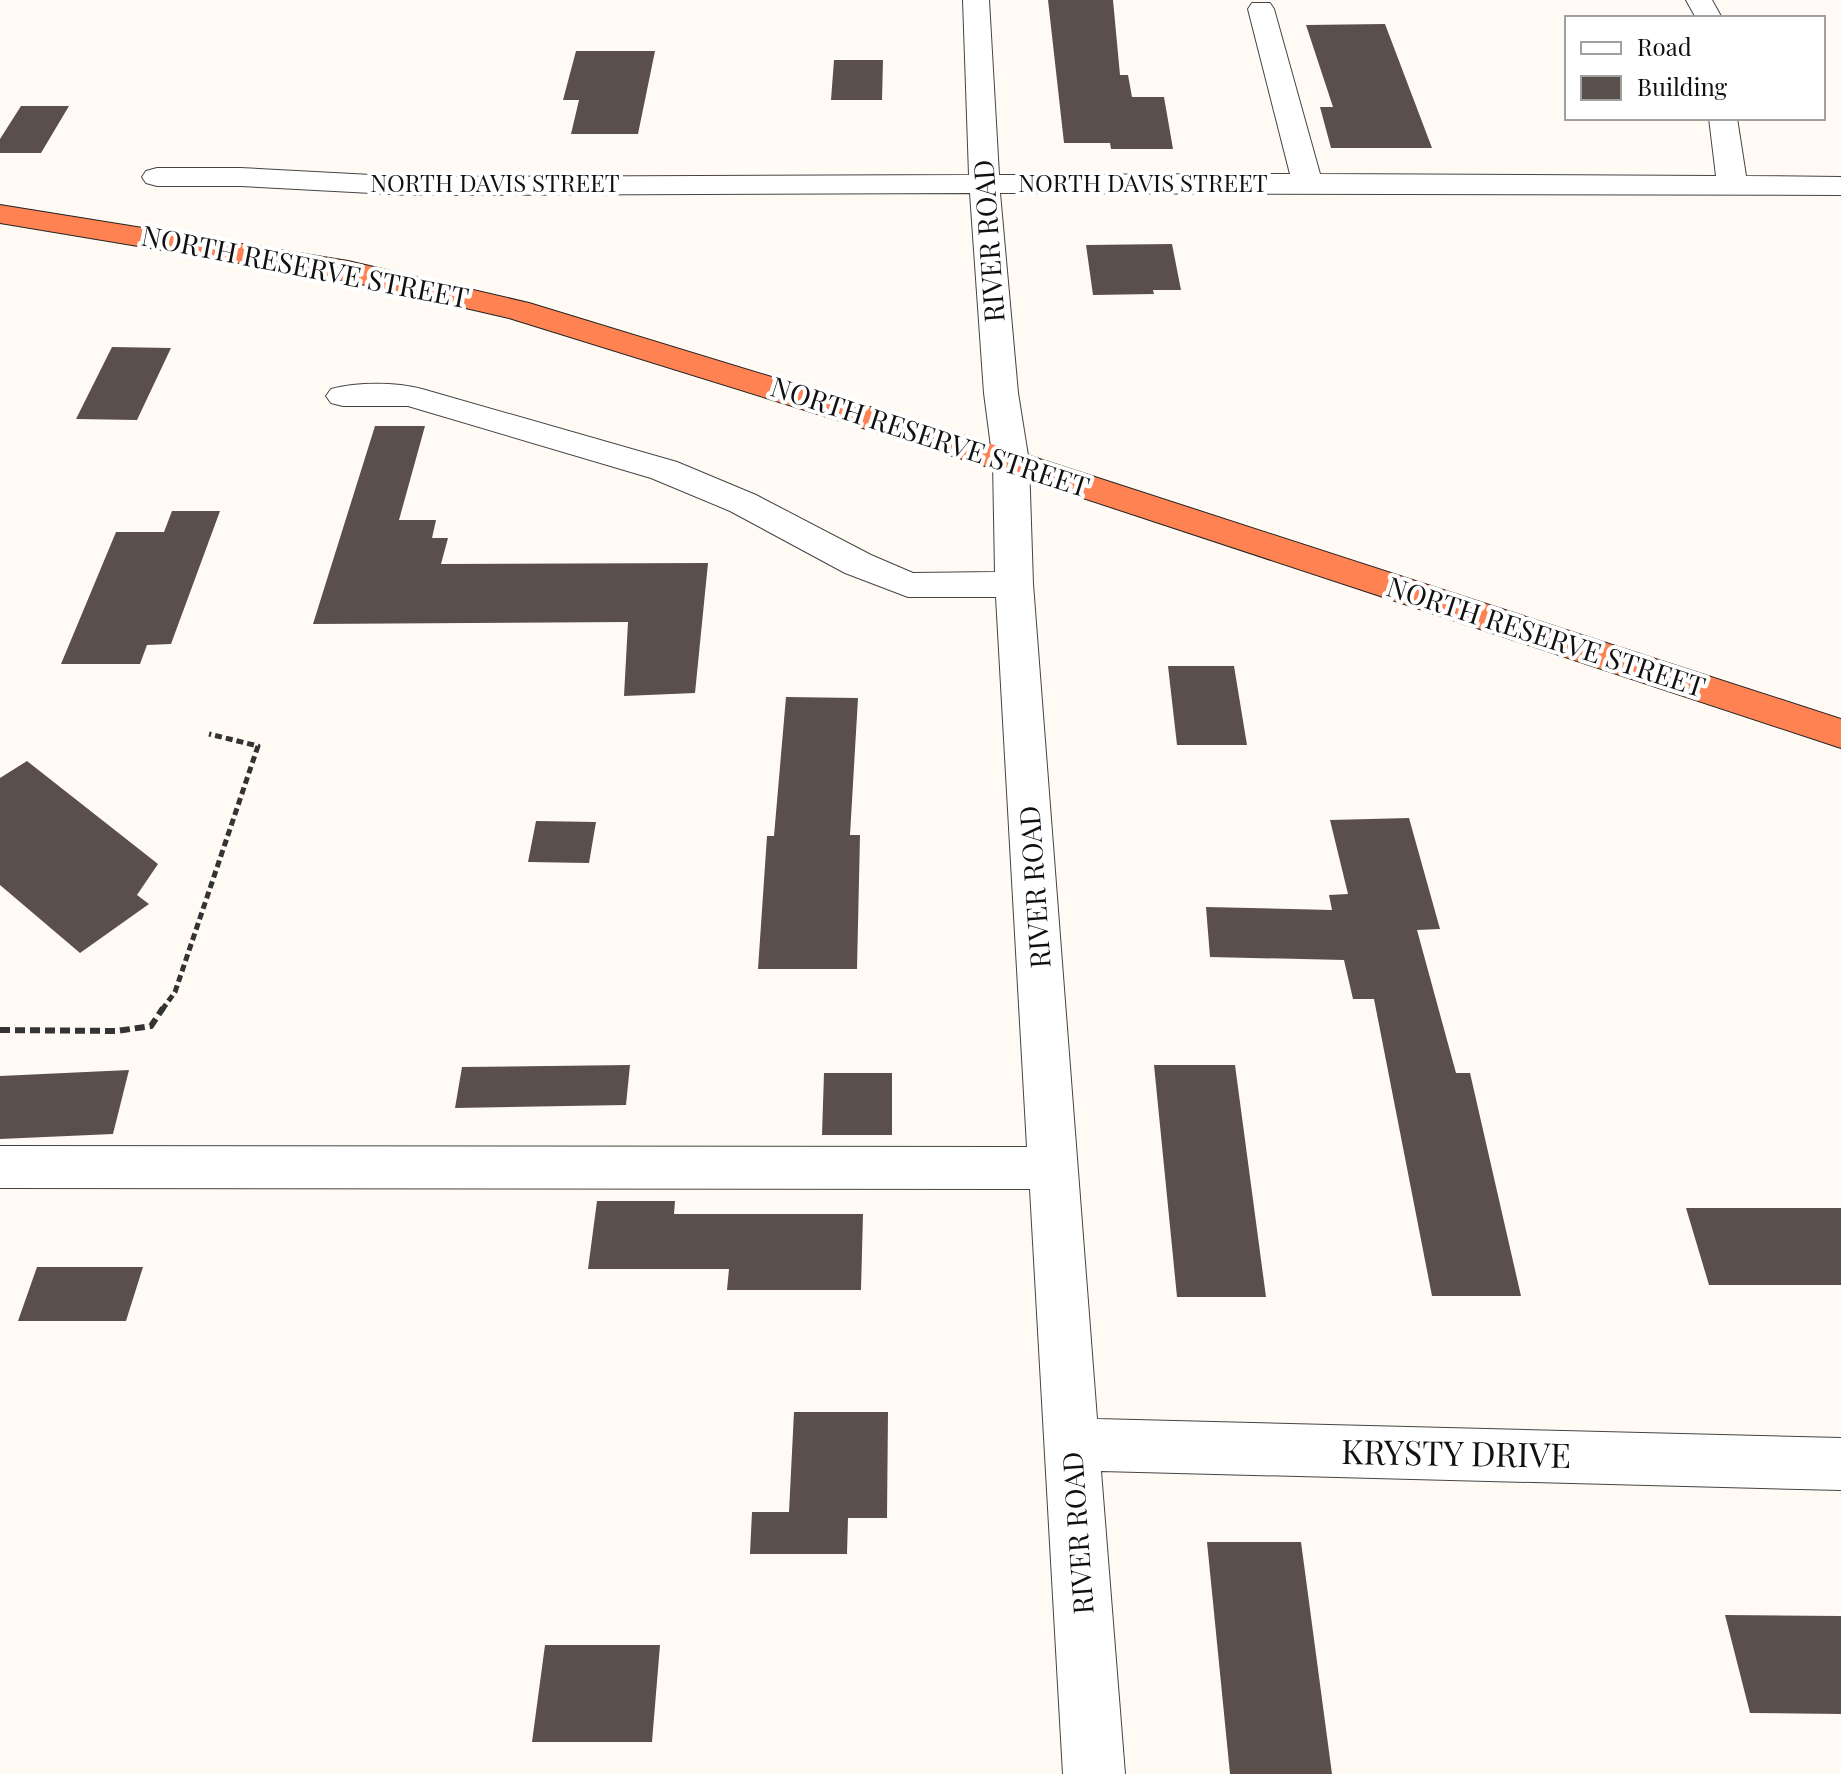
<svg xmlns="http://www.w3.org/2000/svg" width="1841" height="1774" font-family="'Playfair Display',serif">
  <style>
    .building { fill: #5b4f4c }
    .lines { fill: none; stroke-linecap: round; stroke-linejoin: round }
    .minor-casing { stroke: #444; stroke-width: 2 }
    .highway-casing { stroke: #222; stroke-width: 2 }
    .path-far1 { stroke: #333; stroke-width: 5; stroke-dasharray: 7 4; stroke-linecap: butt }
    .path { stroke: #333; stroke-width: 6; stroke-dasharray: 10 5; stroke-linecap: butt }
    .minor { fill: #fff; fill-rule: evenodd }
    .highway { fill: #ff8252; fill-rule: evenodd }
    .labels { text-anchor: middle; stroke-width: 8; stroke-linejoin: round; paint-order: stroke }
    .far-street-label { font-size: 24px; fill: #111; stroke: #fff }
    .street-label { font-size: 28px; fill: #111; stroke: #fff }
    .near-street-label { font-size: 34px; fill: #111; stroke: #fff }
  </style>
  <rect width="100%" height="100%" fill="#fffbf4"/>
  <path class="building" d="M 1048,0 L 1113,0 L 1120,75 L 1128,75 L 1132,97 L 1164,97 L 1173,149 L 1111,149 L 1110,143 L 1064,143 Z
    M 1385,24 L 1432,148 L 1331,148 L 1320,107 L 1333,107 L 1306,25 Z
    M 576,51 L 655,51 L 638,134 L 571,134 L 579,100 L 563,100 Z
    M 834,60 L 883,60 L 882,100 L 831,100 Z
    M 21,106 L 69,106 L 41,153 L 0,153 L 0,139 Z
    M 1172,244 L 1181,290 L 1153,290 L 1154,294 L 1093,295 L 1086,245 Z
    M 112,347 L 171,348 L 137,420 L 76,419 Z
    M 375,426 L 425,426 L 399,520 L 436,520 L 432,538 L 448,538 L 441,564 L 708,563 L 695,693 L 624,696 L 628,622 L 313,624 Z
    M 172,511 L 220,511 L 171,644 L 147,645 L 140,664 L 61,664 L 116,532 L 164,532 Z
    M 1168,666 L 1234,666 L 1247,745 L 1177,745 Z
    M 786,697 L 858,698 L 850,835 L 860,835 L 857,969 L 758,969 L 767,836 L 774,836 Z
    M 27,761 L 158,864 L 137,895 L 149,904 L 80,953 L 0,885 L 0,778 Z
    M 1409,818 L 1440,929 L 1417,930 L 1456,1073 L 1470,1073 L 1521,1296 L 1432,1296 L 1374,999 L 1353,999 L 1344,960 L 1210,957 L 1206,907 L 1332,910 L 1329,895 L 1348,894 L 1330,820 Z
    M 536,821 L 596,822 L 589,863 L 528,862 Z
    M 630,1065 L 626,1105 L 455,1108 L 462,1067 Z
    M 1154,1065 L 1235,1065 L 1266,1297 L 1177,1297 Z
    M 129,1070 L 113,1134 L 0,1139 L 0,1076 Z
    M 824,1073 L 892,1073 L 892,1135 L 822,1135 Z
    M 597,1201 L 675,1201 L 674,1214 L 863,1214 L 861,1290 L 727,1290 L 729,1269 L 588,1269 Z
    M 1686,1208 L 1841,1208 L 1841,1285 L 1709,1285 Z
    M 37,1267 L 143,1267 L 126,1321 L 18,1321 Z
    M 794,1412 L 888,1412 L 887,1518 L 848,1518 L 847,1554 L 750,1554 L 752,1512 L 789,1512 Z
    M 1207,1542 L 1301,1542 L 1332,1774 L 1230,1774 Z
    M 1725,1615 L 1841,1616 L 1841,1714 L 1750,1713 Z
    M 545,1645 L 660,1645 L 652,1742 L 532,1742 Z"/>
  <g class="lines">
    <g class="minor-casing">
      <path id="minor" d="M 963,0 L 989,0 L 999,175 L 1290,174 L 1248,9 L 1252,3 L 1270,3 L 1274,9 L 1320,174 L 1716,176 L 1709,118 L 1737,118 L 1746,176 L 1841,177 L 1841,195 L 1000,193 L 1018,393 L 1029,462 L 1033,584 L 1097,1419 L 1841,1438 L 1841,1490 L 1101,1471 L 1125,1774 L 1063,1774 L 1030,1189 L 0,1188 L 0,1146 L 1027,1147 L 996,597 L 908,597 L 845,573 L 730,511 L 651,478 L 408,406 L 343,406 L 331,403 L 326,396 L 331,389 C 357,382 396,382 422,389 L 677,462 L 756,495 L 871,555 L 913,573 L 995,572 L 993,462 L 984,393 L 970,193 L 409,195 L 240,186 L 157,186 L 146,183 L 142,177 L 146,171 L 157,168 L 240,168 L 409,177 L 969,175 Z
        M 1686,0 L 1712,0 L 1722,18 L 1696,18 Z"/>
    </g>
    <g class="highway-casing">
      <path id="highway" d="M 0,205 L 348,261 L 529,303 L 1024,454 L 1841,719 L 1841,748 L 998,470 L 509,318 L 348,281 L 0,223 Z"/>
    </g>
    <path class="path-far1" d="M 162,1010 L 175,992 L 258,746 L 209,734"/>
    <path class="path" d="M 0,1030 L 117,1031 L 151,1026 L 163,1008"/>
    <use href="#minor" class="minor"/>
    <use href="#highway" class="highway"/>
  </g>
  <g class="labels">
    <g class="far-street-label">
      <text x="495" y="192">NORTH DAVIS STREET</text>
      <text x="1143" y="192">NORTH DAVIS STREET</text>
    </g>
    <g class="street-label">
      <text transform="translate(989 241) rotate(-94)" y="10">RIVER ROAD</text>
      <text transform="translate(305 267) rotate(11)" y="10">NORTH RESERVE STREET</text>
      <text transform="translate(930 437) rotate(18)" y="10">NORTH RESERVE STREET</text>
      <text transform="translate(1546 637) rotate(18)" y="10">NORTH RESERVE STREET</text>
      <text transform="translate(1035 887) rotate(-94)" y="10">RIVER ROAD</text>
      <text transform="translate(1078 1533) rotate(-94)" y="10">RIVER ROAD</text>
    </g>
    <g class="near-street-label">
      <text transform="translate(1456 1454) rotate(1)" y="12">KRYSTY DRIVE</text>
    </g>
  </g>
  <rect x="1565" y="16" width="260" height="104" fill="#ffffff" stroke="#a0a0a0" stroke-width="2"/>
  <rect x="1581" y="42" width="40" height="12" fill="#ffffff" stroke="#a0a0a0" stroke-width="2"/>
  <text x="1637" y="56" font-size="24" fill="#111111">Road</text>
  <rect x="1581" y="76" width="40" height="24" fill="#5b4f4c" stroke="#a0a0a0" stroke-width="2"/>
  <text x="1637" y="96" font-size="24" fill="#111111">Building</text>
</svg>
